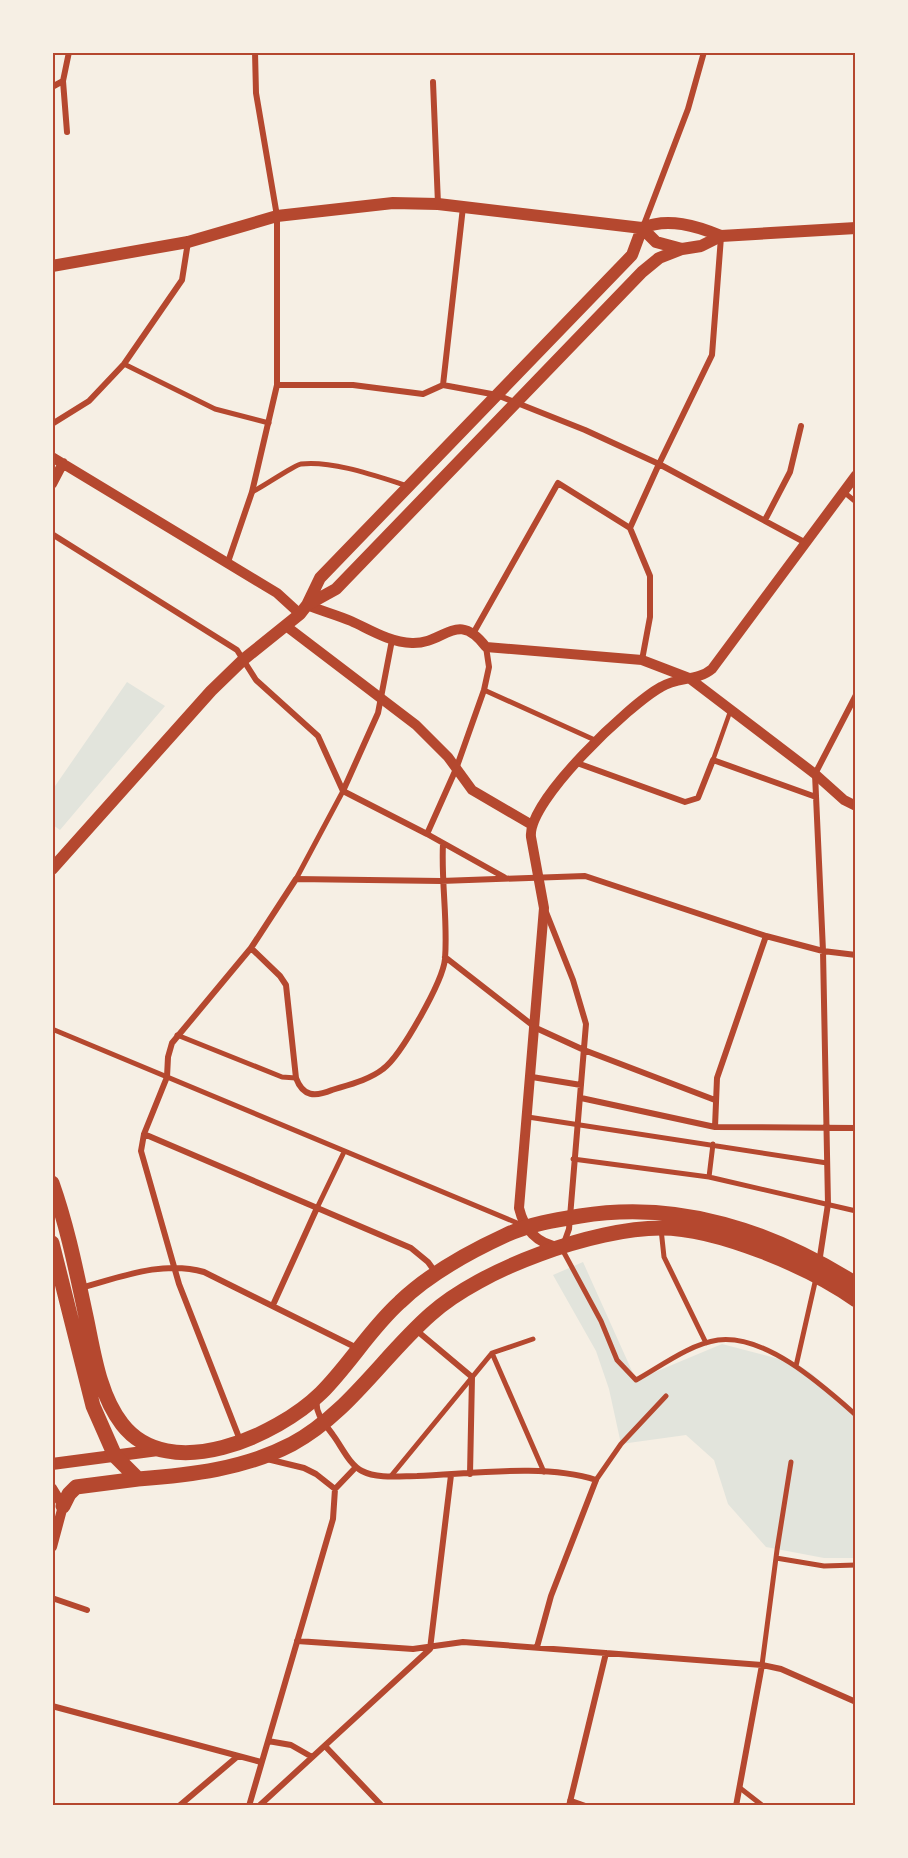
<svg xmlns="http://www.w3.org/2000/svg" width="908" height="1858" font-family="Inter,sans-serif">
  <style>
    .green { fill: #e2e4dc }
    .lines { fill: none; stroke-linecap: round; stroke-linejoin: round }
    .service { stroke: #b5482f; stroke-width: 4.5 }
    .pedestrian { stroke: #b5482f; stroke-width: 5 }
    .minor { stroke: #b5482f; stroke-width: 6 }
    .tertiary { stroke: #b5482f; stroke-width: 10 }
    .secondary { stroke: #b5482f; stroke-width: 12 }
    .primary { stroke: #b5482f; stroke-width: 15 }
    .neatline { fill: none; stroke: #b5482f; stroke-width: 2 }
  </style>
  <rect width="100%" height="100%" fill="#f6efe4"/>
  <path class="green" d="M 127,682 L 165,706 L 60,830 L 53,825 L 53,789 Z
    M 583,1262 L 636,1380 L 722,1344 L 795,1363 L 811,1373 L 855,1414 L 855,1558 L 824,1558 L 766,1547 L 728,1504 L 714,1460 L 686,1435 L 621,1444 L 609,1389 L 596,1351 L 553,1275 Z"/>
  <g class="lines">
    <path class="service" d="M 713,760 L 730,712"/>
    <path class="pedestrian" d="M 124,364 L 215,409 L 269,423
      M 252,492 C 263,487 294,465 301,464 C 332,460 379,477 408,486
      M 845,493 L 856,502
      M 484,690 L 597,741
      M 296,879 L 343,791
      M 52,1029 L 522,1225
      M 177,1035 L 282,1077 L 296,1078
      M 528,1117 L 827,1163
      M 573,1159 L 709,1177 L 856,1211
      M 709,1177 L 713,1144
      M 317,1208 L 344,1152
      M 661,1229 L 664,1257 L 706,1343
      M 562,1249 L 601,1321 L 617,1360 L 636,1380 C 661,1366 690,1344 718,1340 C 766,1334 823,1386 856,1415
      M 492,1353 L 544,1472
      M 796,1366 L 816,1278
      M 391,1476 L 492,1353 L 533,1339
      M 596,1480 L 621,1444 L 666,1396
      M 776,1558 L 824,1566 L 856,1565
      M 762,1665 L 777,1550 L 791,1462
      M 740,1788 L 763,1806
      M 570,1800 L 587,1806"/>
    <path class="minor" d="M 63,81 L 67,132
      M 433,82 L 438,204
      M 52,87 L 63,81 L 69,52
      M 643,227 L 688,109 L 704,52
      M 277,385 L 353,385 L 423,394 L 443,385
      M 443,385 L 497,395 L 585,430 L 659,464 L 806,543
      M 443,385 L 463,207
      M 52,424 L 89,401 L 124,364 L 182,280 L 188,242
      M 765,520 L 790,472 L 801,426
      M 52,534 L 237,650 L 256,680 L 318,736 L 343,791 L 427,834 L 504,877
      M 228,562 L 252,492 L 277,385 L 277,216 L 256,93 L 255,52
      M 474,632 L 558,483 L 630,528
      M 642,660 L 650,617 L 650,576 L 630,528 L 659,464 L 712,355 L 721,237
      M 577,763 L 685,802 L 698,798 L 713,760 L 816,797
      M 343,791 L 378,713 L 392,640
      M 427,834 L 456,769 L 484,690 L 489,667 L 486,647
      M 546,912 L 573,980 L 586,1024 L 569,1229 L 564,1243
      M 251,948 L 280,976 L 286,985 L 296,1078 C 303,1097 315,1097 332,1090 C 348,1085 369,1080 383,1069 C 401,1056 443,981 445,959 C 448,921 441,882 443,844
      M 445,957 L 536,1028 L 584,1050 L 715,1100
      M 532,1077 L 581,1085
      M 581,1098 L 715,1127 L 856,1128
      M 715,1127 L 717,1078 L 766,936
      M 144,1134 L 411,1248 L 428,1262 L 436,1273
      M 819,1263 L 828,1204 L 823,951 L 815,774 L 856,695
      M 81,1288 C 121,1277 163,1260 204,1272 L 359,1349
      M 273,1305 L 317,1208
      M 416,1330 L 472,1377 L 470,1474
      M 317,1399 C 314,1413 326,1425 333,1435 C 342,1447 349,1464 362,1471 C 377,1479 401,1476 417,1476 C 471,1474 545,1463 596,1480 L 551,1596 L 537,1647
      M 240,1440 L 179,1284 L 141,1151 L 144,1134 L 167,1077 L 168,1057 L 172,1043 L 251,948 L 296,879 L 441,881 L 585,876 L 766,936 L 823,951 L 856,955
      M 335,1489 L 356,1467
      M 52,1598 L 87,1610
      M 297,1641 L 413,1649 L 463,1642 L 762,1665 L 781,1669 L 856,1702
      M 430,1649 L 451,1475
      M 52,1706 L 261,1762
      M 268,1741 L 291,1745 L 312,1757
      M 325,1746 L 382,1806
      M 179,1806 L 238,1756
      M 249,1806 L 333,1519 L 335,1489 L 316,1474 L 304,1468 L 267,1459
      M 259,1806 L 430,1649
      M 569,1806 L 606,1653
      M 736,1806 L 762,1665"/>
    <path class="tertiary" d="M 52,457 L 277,593 L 300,614
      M 52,484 L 63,463
      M 307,605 C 322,611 337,615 351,621 C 371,630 389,642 412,643 C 445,644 457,609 486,647 L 642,660 L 689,678 L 815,774 L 844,800 L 856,806
      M 286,626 L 416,725 L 448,757 L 472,790 L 532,825
      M 559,1247 C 537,1244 524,1229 519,1208 L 544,908 L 531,837 C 527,801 630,704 661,687 C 677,677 698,681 712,669 L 856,475
      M 52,1488 L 63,1506 L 52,1547"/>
    <path class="secondary" d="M 642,228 L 656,242 L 682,249 L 701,246 L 721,236 L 856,228
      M 52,266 L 188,242 L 277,216 L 393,203 L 438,204 L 642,228 C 668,217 697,226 721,236
      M 307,605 L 336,589 L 642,272 L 659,258 L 682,249
      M 52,869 L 211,691 L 244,659 L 300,614 L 307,605 L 320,578 L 632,255 L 642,228
      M 52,1464 L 158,1450"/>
    <path class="primary" d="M 52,1183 C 68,1228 77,1275 87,1321 C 94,1355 100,1396 122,1424 C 169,1485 277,1436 321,1393 C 350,1364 370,1329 400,1302 C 430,1273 469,1252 506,1235 C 530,1224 555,1220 580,1216 C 680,1200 771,1231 856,1284
      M 52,1243 L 93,1406 L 115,1456 L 138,1479 C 191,1475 244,1469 292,1444 C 348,1414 384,1355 431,1314 C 481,1269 594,1228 661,1228 C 717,1228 810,1267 856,1300
      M 63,1506 L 69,1494 L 76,1487 L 138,1479"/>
  </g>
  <rect width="908" height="1858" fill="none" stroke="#f6efe4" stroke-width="108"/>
  <rect x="54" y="54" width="800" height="1750" class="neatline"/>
</svg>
